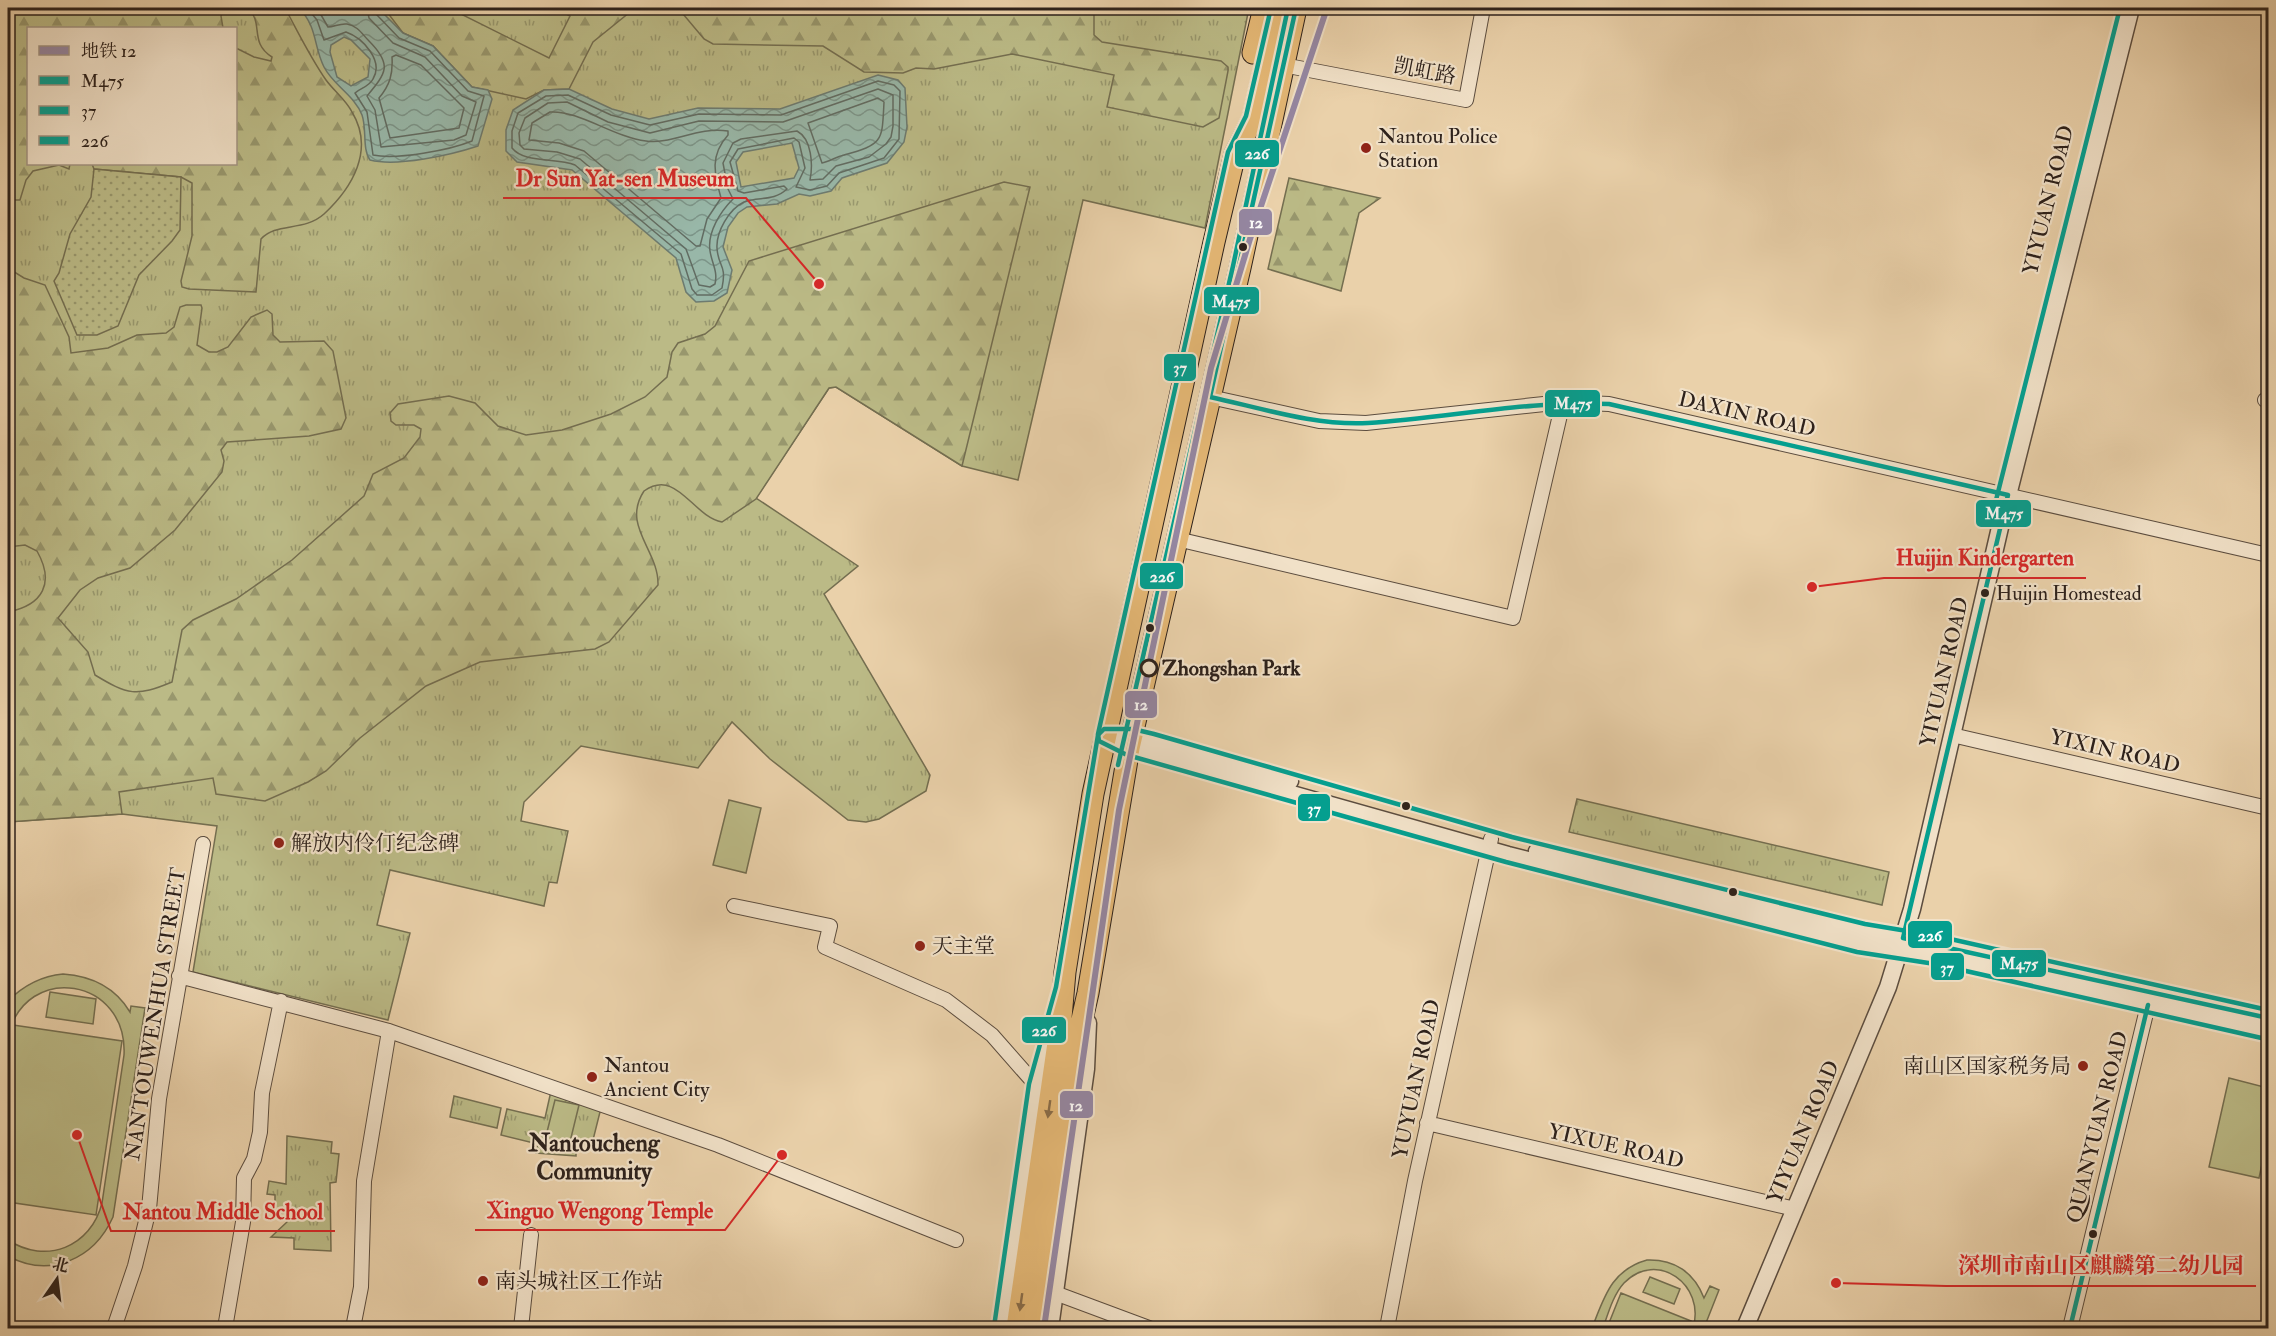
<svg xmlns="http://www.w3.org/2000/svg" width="2276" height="1336" font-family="'IM FELL Double Pica','Noto Serif SC',serif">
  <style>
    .grass { fill: url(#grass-tufts); stroke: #746e50; stroke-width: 1.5; fill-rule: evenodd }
    .forest { fill: url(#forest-firs); stroke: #746e50; stroke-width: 1.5 }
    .garden { fill: url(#garden-dots); stroke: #746e50; stroke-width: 1.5 }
    .pitch { fill: #bbba86; stroke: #746e50; stroke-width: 1.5 }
    .water { fill: url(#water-waves); stroke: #6d7b70; stroke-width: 1.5; fill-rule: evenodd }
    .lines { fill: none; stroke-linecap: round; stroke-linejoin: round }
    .shore { stroke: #626c62; stroke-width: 1.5 }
    .minor-casing { stroke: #5c4d3f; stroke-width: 16 }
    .tertiary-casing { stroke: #5c4d3f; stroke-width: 19 }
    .primary-casing { stroke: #2d211b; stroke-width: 23 }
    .minor { stroke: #f1e1c8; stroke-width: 14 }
    .tertiary { stroke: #f1e1c8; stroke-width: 16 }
    .primary { stroke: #e5b875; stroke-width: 21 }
    .bus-1-casing { stroke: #f1e1c8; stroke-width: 9 }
    .bus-2-casing { stroke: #f1e1c8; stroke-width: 9 }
    .bus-3-casing { stroke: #f1e1c8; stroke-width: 9 }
    .bus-1 { stroke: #059f8f; stroke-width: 4.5 }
    .bus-2 { stroke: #059f8f; stroke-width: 4.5 }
    .bus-3 { stroke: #059f8f; stroke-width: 4.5 }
    .metro-1-casing { stroke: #f1e1c8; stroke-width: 10 }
    .metro-1 { stroke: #9587a3; stroke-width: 6 }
    .oneway { fill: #896c48 }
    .poi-dot { fill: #8f2418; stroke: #f1e1c8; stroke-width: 2 }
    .bus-dot { fill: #2d211b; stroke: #f1e1c8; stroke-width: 2 }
    .stop-dot { fill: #f1e1c8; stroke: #2d211b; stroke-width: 3 }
    .labels { text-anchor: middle; stroke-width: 4.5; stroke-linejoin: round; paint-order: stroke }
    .bus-label { font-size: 20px; fill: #2d211b; stroke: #f1e1c8; text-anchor: start }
    .street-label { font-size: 21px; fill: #2d211b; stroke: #f1e1c8 }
    .poi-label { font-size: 21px; fill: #2d211b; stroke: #f1e1c8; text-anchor: start }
    .stop-label { font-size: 21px; font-weight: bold; fill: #2d211b; stroke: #f1e1c8; text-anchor: start }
    .quarter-label { font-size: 24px; font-weight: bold; fill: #2d211b; stroke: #f1e1c8 }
    .leader { fill: none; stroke: #d62828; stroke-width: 2 }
    .callout-dot { fill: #d62828; stroke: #f1e1c8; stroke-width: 2 }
    .callout-label { font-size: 22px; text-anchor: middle; font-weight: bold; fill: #d62828; stroke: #f1e1c8; stroke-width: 4.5; stroke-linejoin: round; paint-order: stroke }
    .line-badge { stroke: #f1e1c8; stroke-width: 2 }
    .badge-label { font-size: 16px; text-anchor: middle; font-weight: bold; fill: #fff }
  </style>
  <defs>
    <pattern id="grass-tufts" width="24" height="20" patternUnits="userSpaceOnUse" patternTransform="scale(1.5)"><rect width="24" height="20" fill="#bbba86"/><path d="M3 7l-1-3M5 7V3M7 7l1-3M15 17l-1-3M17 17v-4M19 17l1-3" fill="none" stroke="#98976d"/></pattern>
    <pattern id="forest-firs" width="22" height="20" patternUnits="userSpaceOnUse" patternTransform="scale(1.5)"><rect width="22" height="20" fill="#bbba86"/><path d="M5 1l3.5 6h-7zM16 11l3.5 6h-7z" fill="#98976d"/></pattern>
    <pattern id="garden-dots" width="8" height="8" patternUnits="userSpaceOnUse" patternTransform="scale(1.5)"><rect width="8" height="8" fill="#bbba86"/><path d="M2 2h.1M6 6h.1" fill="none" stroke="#98976d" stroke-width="1.8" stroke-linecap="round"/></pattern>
    <pattern id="water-waves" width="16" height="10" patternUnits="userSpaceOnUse" patternTransform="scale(1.5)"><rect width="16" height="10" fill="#98b7a8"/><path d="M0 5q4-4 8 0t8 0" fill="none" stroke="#7c9488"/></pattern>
  </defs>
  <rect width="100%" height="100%" fill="#ead1aa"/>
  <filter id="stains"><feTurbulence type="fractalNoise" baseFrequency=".00333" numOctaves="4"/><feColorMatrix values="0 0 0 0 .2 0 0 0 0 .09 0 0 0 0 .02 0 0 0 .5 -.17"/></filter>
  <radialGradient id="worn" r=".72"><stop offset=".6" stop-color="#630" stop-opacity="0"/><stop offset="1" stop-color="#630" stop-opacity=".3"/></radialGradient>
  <path class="grass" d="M 8,8 L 1249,8 L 1205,228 L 1083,200 L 1018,480 L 962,466 L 836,387 L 829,388 L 756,498 L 858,566 L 824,594 L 930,775 L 926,791 L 879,819 L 866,822 L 848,820 L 770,759 L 732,722 L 698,768 L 581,746 L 524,802 L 521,821 L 568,831 L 557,883 L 549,882 L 544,906 L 390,870 L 377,925 L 410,933 L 388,1020 L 193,972 L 217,826 L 122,814 L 8,822 ZM 28,28 L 236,28 L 236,164 L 28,164 Z
    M 1577,799 L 1889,872 L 1882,905 L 1569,832 Z
    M 551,1091 L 601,1108 L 592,1144 L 576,1143 L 576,1156 L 536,1153 L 538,1144 L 501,1135 L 507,1109 L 545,1118 Z
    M 454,1096 L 501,1108 L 497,1128 L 450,1117 Z
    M 287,1136 L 332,1142 L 331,1153 L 339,1154 L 336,1182 L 330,1183 L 331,1251 L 294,1249 L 294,1238 L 271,1237 L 287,1222 L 287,1213 L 275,1212 L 275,1195 L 267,1194 L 269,1181 L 286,1184 Z"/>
  <path class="forest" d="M 8,8 L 224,8 L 221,16 L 223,28 L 28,28 L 28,164 L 70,164 L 69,169 L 59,165 L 33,171 L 26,180 L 20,200 L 8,200 Z
    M 247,8 L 285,8 C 298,32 310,57 326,80 C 334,91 346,100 352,112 C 375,150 352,188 324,214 C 304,232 276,222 261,239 L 256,292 L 189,289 L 182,287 L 181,281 L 192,236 L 192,183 L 181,177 L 94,169 L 92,164 L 236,164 L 236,48 L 254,57 L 271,61 L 272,57 C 248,42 265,22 247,8 Z
    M 384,8 L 449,8 L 549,58 L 570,16 L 555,8 L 635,8 L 593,42 L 569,89 L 544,90 L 526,99 L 472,87 L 433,46 L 403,33 Z
    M 678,8 L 1094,8 L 1094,35 L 1102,42 L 1221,61 L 1228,67 L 1228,71 L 1219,118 L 1203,127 L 1107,107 L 1114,75 L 1012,54 L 934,69 L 916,68 L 903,73 L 864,72 L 823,46 L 713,44 L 704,39 Z
    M 1289,178 L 1380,198 L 1359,213 L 1341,291 L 1268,269 Z
    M 1004,182 L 1030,187 L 962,466 L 836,387 L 829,388 L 756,499 L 722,522 C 692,516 677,468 644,491 C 621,526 659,550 658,585 L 609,642 L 595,649 L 480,662 L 426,686 L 360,738 L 326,771 L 308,782 L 265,801 L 216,794 L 213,778 L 119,792 L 122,814 L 8,822 L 8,612 C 43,605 55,583 37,551 L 25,545 L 8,547 L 8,268 L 24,278 L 45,285 L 69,337 L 71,353 L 108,348 L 137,335 L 166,333 L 174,327 L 180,307 L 186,305 L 201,305 L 202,308 L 197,345 L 209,352 L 217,352 L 228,347 L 251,317 L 267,310 L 272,314 L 273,335 L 280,342 L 324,341 L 333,351 L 346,418 L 341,429 L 309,436 L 227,442 L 221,450 L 224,461 L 222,472 L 175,530 L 130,568 L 98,578 L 80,590 L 58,618 L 88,652 L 95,675 C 128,695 136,697 172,682 L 182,630 L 193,620 L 236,599 L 292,560 L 364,496 L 373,474 L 404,458 L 420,437 L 421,429 L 414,425 L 396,425 L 391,421 L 390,413 L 398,404 L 449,396 L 475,403 L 498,426 L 526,435 L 562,430 L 611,414 L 645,397 L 667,377 L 672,352 L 678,343 L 705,334 L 715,326 L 749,261 Z"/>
  <path class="garden" d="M 94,169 L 181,177 L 180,230 L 172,241 L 139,275 L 118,326 L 97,335 L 77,335 L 54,281 L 59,273 L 70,234 L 91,197 Z"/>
  <path class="pitch" d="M 729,800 L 761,808 L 746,873 L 713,865 Z
    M 63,974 C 92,976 115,987 130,1012 L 131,1006 L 145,1008 L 113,1217 C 94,1259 50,1279 8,1256 L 8,1240 C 46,1265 91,1247 102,1203 L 124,1055 C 128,978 26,961 8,1036 L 8,1001 C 24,985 41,976 63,974 Z
    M 50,992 L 96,999 L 93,1024 L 46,1017 Z
    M 13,1025 L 122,1041 L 96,1215 L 8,1202 L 8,1065 Z
    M 2229,1078 L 2268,1088 L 2268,1136 L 2259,1178 L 2209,1167 Z
    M 555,1100 L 579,1105 L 568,1150 L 544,1144 Z
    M 1647,1260 C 1674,1259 1694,1272 1704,1298 L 1710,1286 L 1719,1290 L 1704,1328 L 1693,1328 C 1706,1285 1657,1249 1624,1283 C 1613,1295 1608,1314 1603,1328 L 1592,1328 C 1604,1298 1611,1270 1647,1260 Z
    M 1650,1277 L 1680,1289 L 1674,1304 L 1643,1292 Z
    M 1621,1293 L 1691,1321 L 1688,1328 L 1607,1328 Z"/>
  <path class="water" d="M 299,8 L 378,8 L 403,33 L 433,46 L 472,87 L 488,90 L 492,99 L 478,146 C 451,155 397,167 370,160 C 362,149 367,129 362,115 C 355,96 333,85 324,67 C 313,45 318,28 299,8 ZM 344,37 L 351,40 L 370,59 L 368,77 L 351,86 L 337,77 L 330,52 L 331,45 Z
    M 878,75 L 898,80 L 905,88 L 907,127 L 904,142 L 887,163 L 842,178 L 831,191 L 810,196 L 799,194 L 777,204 L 747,207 L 738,213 L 728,227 L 723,247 L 732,270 L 727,293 L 714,301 L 696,302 L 686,292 L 676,258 L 572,170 L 517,162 L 506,151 L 506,130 L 513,110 L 544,90 L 569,89 L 612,109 L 649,119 L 698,108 L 780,109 ZM 792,143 L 799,168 L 794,178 L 741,187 L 736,162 L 743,152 Z"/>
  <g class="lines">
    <path class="shore" d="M 307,8 L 317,20 L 324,40 L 346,32 C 363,38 384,61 373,79 C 369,87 360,88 355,93 L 367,112 L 373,155 C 397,160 450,150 472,141 L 484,96 L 468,91 L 430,51 L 399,38 L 376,14 L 374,8
      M 317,8 L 328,27 C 334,27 340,23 347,24 C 358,26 362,34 369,41 C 393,65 386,73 367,96 L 375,110 L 381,147 L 454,140 L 466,135 L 476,102 L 462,96 L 425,57 L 393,43 L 369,18 L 367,8
      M 396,55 L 421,65 L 464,108 L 459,128 L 390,138 L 379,98 C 390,85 393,74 392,57 Z
      M 878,81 L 894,85 L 900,91 L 899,139 L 884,158 L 839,173 L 827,186 L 810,190 L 796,187 L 805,168 L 799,142 L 794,138 L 738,149 L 730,162 L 738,191 L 744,193 L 784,186 L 787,189 C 773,202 759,196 744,202 C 729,209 716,232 717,248 C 718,267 727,264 722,288 L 712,295 L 697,295 L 692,289 L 681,254 L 575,165 C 556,157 525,164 512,148 L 512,131 L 518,113 L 546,96 L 568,95 L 611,115 L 650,125 L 699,114 L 781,115 Z
      M 878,89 L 893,95 L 893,126 L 891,137 L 886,144 L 869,157 L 836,166 L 823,179 L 810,180 C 813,165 812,139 797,131 L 741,139 L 733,143 L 723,163 L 728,189 L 733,199 C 721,211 707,232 710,251 C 712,264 718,271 715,284 L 710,287 L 699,285 L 686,249 L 580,159 L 557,152 L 524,149 L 520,145 L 519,133 L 525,118 L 548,103 L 567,102 L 608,122 L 650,133 L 699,121 L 783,122 Z
      M 878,98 L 884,102 C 882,141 884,144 844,155 C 836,157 828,162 822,163 L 808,123 Z
      M 550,112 C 579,110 613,137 646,141 C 671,145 698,126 728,131 L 728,135 C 710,155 714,173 721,198 L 707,219 L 700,246 L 696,246 L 584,151 L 559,143 L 529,140 L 532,123 Z"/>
    <g class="minor-casing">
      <path id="minor" d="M 1283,65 L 1466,100 L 1483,8
        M 1210,397 L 1319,421 L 1366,423 L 1563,402 L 1609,404 L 2268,555
        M 2265,400 L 2268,401
        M 1177,539 L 1513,618 L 1563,402
        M 1952,735 L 2268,808
        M 734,906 L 830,926 L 825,947 L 946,1000 L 992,1035 L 1036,1085
        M 179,976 L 389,1031 L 718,1145 L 956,1240
        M 1427,1123 L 1795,1209
        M 1055,1293 L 1149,1328
        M 114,1328 L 135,1266 L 149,1209 L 159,1099 L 203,844
        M 225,1328 L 243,1222 L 244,1178 L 254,1159 L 260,1132 L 262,1093 L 281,1001
        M 353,1328 L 361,1287 L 364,1181 L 389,1031
        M 521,1328 L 531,1235
        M 1387,1328 L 1415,1181 L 1491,839
        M 2070,1328 L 2148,1005"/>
    </g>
    <g class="tertiary-casing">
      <path id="tertiary" d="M 1105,736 L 1129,748 L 1508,855 L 1859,945 L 1936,957 L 2268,1032
        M 1121,736 L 1152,741 L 1290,781
        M 1537,851 L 1863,931 L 1935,943 L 2268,1018
        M 1001,1328 L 1036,1085 L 1053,1024
        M 1050,1328 L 1086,1069 L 1088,1023
        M 1745,1328 L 1888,987 L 1912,909 L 2001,523 L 2131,8"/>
    </g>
    <g class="primary-casing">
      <path id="primary" d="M 1253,53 L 1264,8
        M 1017,1328 L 1060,1029 L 1065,972 L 1093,794 L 1214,242 L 1235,154 L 1253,119 L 1279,8
        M 1035,1328 L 1069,1077 L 1088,993 L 1129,748 L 1240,268 L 1296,8"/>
    </g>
    <use href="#minor" class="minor"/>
    <use href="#tertiary" class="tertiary"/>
    <use href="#primary" class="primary"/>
    <g class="bus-1-casing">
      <path id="bus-1" d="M 1296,8 L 1210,397 C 1261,408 1315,426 1368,423 C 1449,418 1528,400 1609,404 L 2008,495 L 1903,938 L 2268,1018
        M 1990,524 L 2120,8
        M 2070,1328 L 2148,1005"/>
    </g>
    <g class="bus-2-casing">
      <path id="bus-2" d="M 1271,8 L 1246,116 L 1228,152 L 1098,734 L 1099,741 L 1127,755 L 1506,862 L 1857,952 L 1935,964 L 2266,1039"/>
    </g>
    <g class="bus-3-casing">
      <path id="bus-3" d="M 1118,765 L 1233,266 L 1288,8
        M 994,1327 L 1029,1084 L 1056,987 L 1098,735 L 1104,729 L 1133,729 L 1154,734 L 1512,837 L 1865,924 L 1937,936 L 2268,1010"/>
    </g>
    <use href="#bus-1" class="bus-1"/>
    <use href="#bus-2" class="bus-2"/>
    <use href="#bus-3" class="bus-3"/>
    <g class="metro-1-casing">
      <path id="metro-1" d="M 1044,1328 L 1119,810 L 1211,368 L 1250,239 L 1327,8"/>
    </g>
    <use href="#metro-1" class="metro-1"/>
  </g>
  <defs><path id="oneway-solid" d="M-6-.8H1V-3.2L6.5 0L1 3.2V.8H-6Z" transform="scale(1.5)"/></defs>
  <g class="oneway">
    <use href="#oneway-solid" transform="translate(1049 1109) rotate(98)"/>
    <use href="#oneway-solid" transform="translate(1021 1302) rotate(98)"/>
  </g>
  <g class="poi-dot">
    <circle cx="1366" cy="148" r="6"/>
    <circle cx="279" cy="843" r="6"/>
    <circle cx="920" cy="946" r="6"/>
    <circle cx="2083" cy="1066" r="6"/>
    <circle cx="592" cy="1077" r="6"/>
    <circle cx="483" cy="1281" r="6"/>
  </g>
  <g class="bus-dot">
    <circle cx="1243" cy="247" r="5"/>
    <circle cx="1985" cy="593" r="5"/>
    <circle cx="1150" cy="628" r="5"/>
    <circle cx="1406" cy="806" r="5"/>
    <circle cx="1733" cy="892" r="5"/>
    <circle cx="2093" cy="1234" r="5"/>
  </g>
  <circle class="stop-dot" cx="1149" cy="668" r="8"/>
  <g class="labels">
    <g class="bus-label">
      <text x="1996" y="600">Huijin Homestead</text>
    </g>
    <g class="street-label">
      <text transform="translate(1425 71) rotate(11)" y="7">凯虹路</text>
      <text transform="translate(2048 200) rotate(-76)" y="7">YIYUAN ROAD</text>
      <text transform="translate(1747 414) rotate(13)" y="7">DAXIN ROAD</text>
      <text transform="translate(1944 672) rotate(-77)" y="7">YIYUAN ROAD</text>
      <text transform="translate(2115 751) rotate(13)" y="7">YIXIN ROAD</text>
      <text transform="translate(155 1014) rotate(-81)" y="7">NANTOUWENHUA STREET</text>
      <text transform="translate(1416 1079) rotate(-78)" y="7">YUYUAN ROAD</text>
      <text transform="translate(2097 1127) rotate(-76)" y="7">QUANYUAN ROAD</text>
      <text transform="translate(1803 1132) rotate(-67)" y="7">YIYUAN ROAD</text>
      <text transform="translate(1616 1146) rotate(13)" y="7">YIXUE ROAD</text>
    </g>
    <g class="poi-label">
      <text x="1378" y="143">Nantou Police<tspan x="1378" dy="24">Station</tspan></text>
      <text x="291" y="850">解放内伶仃纪念碑</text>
      <text x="932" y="953">天主堂</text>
      <text x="604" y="1072">Nantou<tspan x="604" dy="24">Ancient City</tspan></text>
      <text x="2071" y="1073" text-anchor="end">南山区国家税务局</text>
      <text x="495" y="1288">南头城社区工作站</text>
    </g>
    <g class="stop-label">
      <text x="1162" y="675">Zhongshan Park</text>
    </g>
    <g class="quarter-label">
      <text x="594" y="1151">Nantoucheng<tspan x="594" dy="28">Community</tspan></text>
    </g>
  </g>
  <path class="leader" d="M819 284L746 198H503M1812 587L1884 578H2086M782 1155L725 1230H475M77 1135L111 1231H335M1836 1283L1946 1286H2256"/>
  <g class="callout-dot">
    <circle cx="819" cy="284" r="6"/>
    <circle cx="1812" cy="587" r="6"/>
    <circle cx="782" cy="1155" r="6"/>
    <circle cx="77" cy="1135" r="6"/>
    <circle cx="1836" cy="1283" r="6"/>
  </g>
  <g class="callout-label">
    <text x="625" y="186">Dr Sun Yat-sen Museum</text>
    <text x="1985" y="565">Huijin Kindergarten</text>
    <text x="600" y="1218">Xinguo Wengong Temple</text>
    <text x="223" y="1219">Nantou Middle School</text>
    <text x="2101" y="1273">深圳市南山区麒麟第二幼儿园</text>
  </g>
  <g class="line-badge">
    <rect x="1234" y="139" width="46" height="29" rx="6" fill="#059f8f"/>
    <rect x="1238" y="208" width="35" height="28" rx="6" fill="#9587a3"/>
    <rect x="1203" y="286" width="57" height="29" rx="6" fill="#059f8f"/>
    <rect x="1163" y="353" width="34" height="29" rx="6" fill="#059f8f"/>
    <rect x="1544" y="389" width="57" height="29" rx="6" fill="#059f8f"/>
    <rect x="1975" y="499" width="57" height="29" rx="6" fill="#059f8f"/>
    <rect x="1139" y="562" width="45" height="28" rx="6" fill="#059f8f"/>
    <rect x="1124" y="690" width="34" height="29" rx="6" fill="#9587a3"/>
    <rect x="1297" y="793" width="34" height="29" rx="6" fill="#059f8f"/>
    <rect x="1907" y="920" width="46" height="29" rx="6" fill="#059f8f"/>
    <rect x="1991" y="949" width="56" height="29" rx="6" fill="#059f8f"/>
    <rect x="1930" y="952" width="35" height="29" rx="6" fill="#059f8f"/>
    <rect x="1021" y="1016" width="46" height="28" rx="6" fill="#059f8f"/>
    <rect x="1059" y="1090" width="35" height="29" rx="6" fill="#9587a3"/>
  </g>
  <g class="badge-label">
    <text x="1257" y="159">226</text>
    <text x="1256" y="228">12</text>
    <text x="1231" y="307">M475</text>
    <text x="1180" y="373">37</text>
    <text x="1573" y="409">M475</text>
    <text x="2004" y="519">M475</text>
    <text x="1162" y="582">226</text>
    <text x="1141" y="710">12</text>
    <text x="1314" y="814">37</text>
    <text x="1930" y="941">226</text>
    <text x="2019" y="969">M475</text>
    <text x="1947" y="973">37</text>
    <text x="1044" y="1036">226</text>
    <text x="1076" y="1111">12</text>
  </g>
  <rect width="2276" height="1336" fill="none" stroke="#ead1aa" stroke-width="30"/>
  <rect x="9" y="9" width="2258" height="1318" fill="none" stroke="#2d211b" stroke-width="3"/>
  <rect x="15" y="15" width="2246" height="1306" fill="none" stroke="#2d211b" stroke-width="1.5"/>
  <rect x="27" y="27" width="210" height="138" fill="#f1e1c8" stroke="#a39483" stroke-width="1.5"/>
  <rect x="39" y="46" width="30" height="9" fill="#9587a3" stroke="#a39483" stroke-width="1.5"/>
  <text x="81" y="57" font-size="18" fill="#2d211b">地铁 12</text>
  <rect x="39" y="76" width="30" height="9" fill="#059f8f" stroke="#a39483" stroke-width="1.5"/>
  <text x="81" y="87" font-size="18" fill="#2d211b">M475</text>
  <rect x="39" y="106" width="30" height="9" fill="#059f8f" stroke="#a39483" stroke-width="1.5"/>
  <text x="81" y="117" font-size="18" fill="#2d211b">37</text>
  <rect x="39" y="136" width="30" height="9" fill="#059f8f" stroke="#a39483" stroke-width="1.5"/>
  <text x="81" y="147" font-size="18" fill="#2d211b">226</text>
  <g transform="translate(57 1279) rotate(14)" stroke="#f1e1c8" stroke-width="4.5" paint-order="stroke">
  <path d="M0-4.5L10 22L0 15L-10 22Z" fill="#2d211b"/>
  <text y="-9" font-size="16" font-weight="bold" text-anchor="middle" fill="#2d211b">北</text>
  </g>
  <rect width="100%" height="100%" filter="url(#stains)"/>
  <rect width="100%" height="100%" fill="url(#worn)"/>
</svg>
